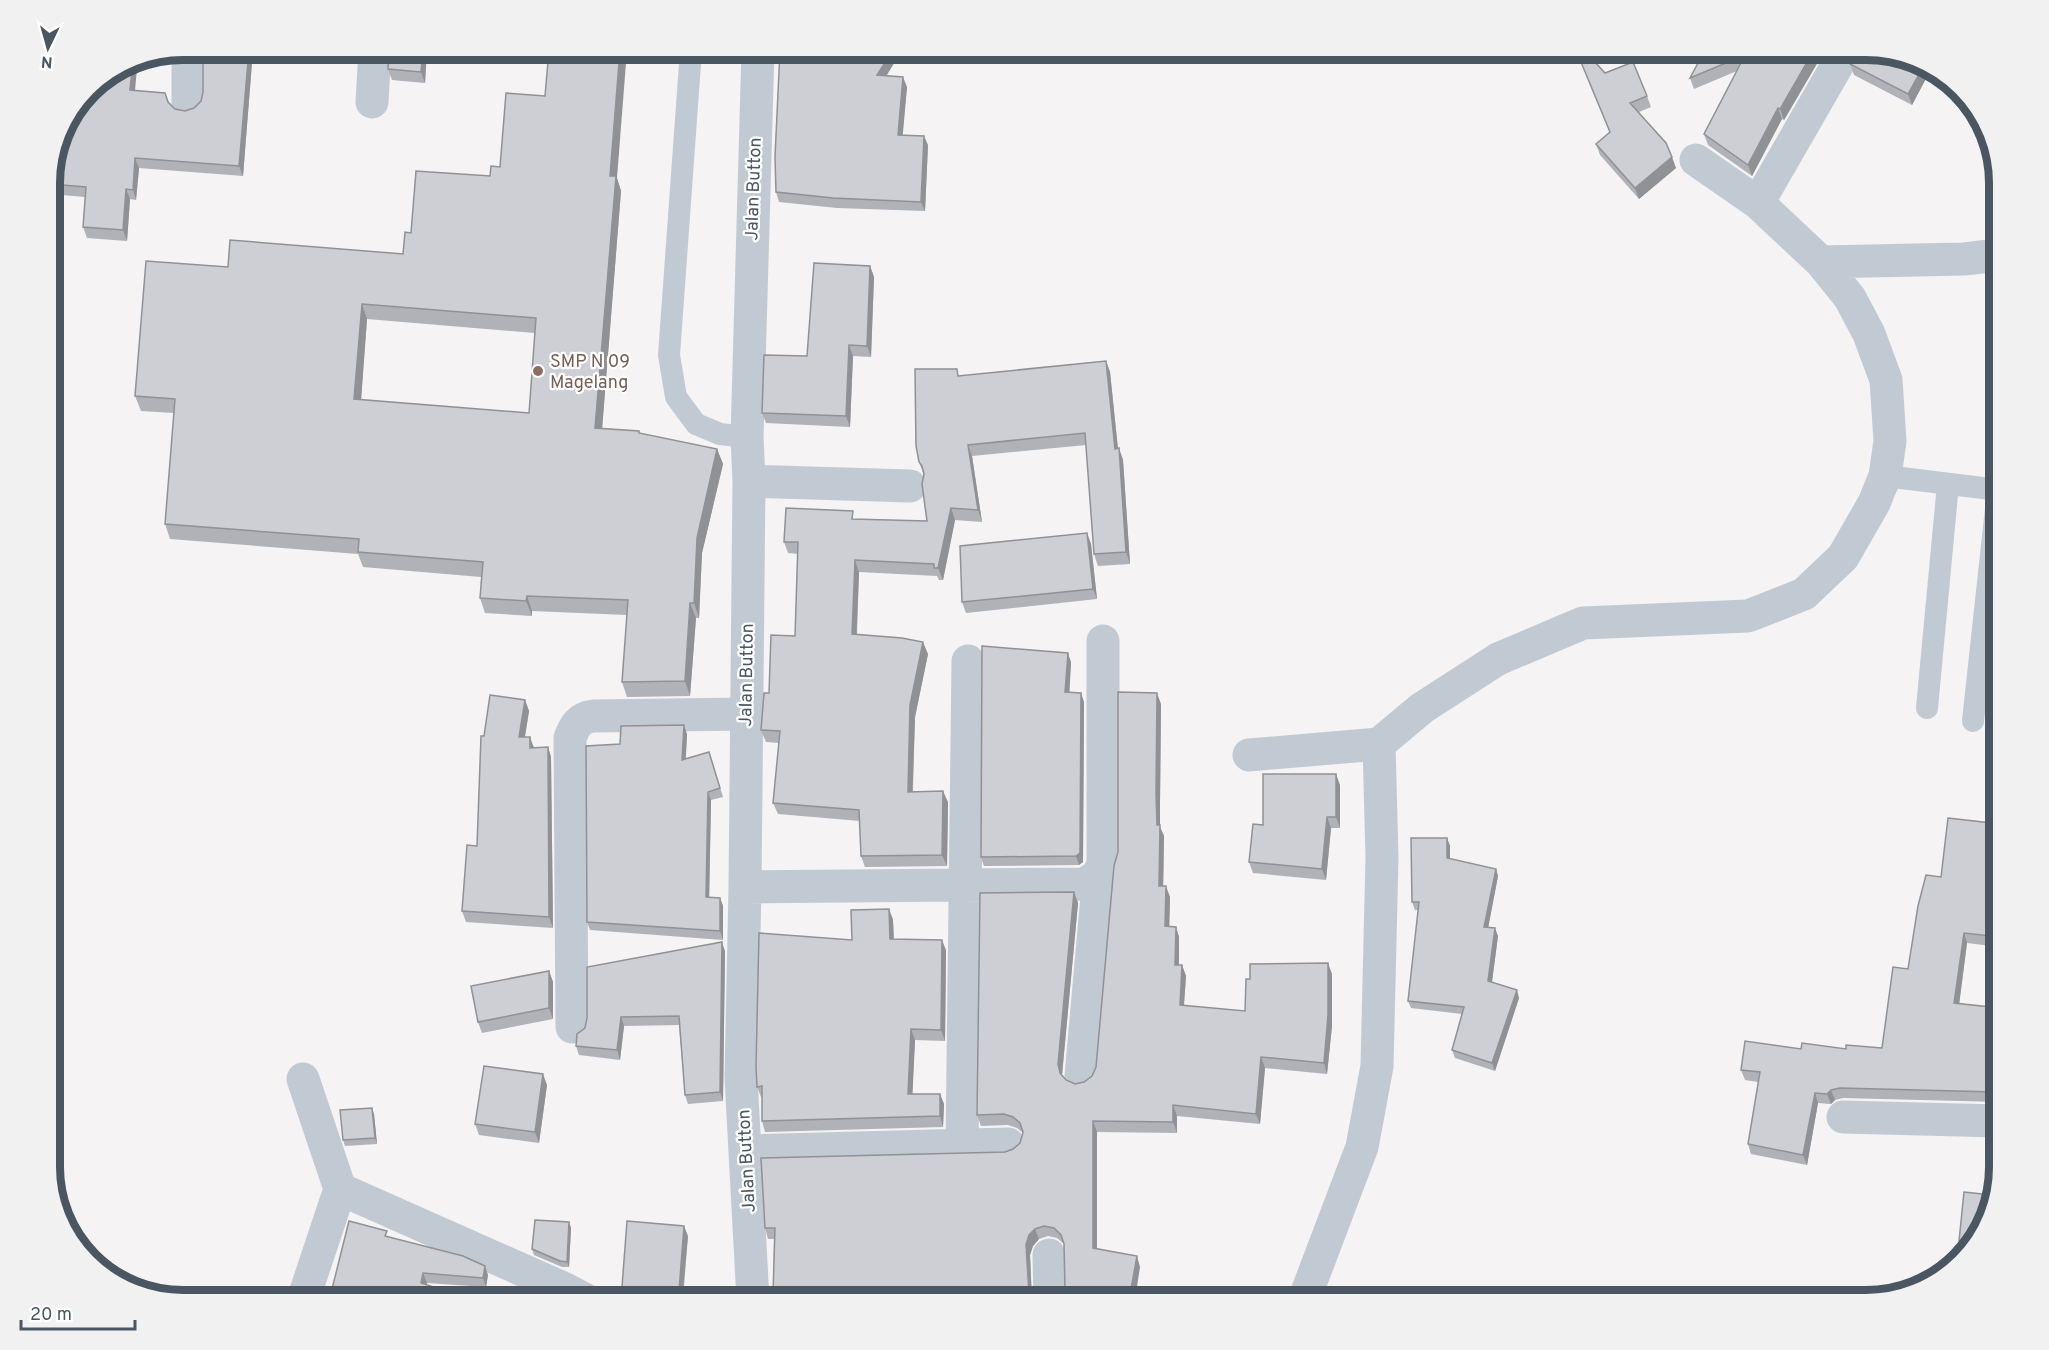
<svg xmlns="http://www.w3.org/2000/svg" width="2049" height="1350" font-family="Overpass,sans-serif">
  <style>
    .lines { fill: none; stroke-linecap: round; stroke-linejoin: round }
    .lane { stroke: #c1cad2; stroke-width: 22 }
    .street { stroke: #c1cad2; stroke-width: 33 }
    .wall { fill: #b0b2b7; fill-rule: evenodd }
    .shaded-wall { fill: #909195 }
    .building { fill: #cdcfd5; stroke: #909195; stroke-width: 1.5; fill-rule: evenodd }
    .education-dot { fill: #8d6e63; stroke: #fff; stroke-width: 2 }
    .labels { text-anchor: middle; stroke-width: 4.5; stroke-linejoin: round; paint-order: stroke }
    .street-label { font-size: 18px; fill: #4a5661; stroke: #fff }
    .education-label { font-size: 18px; fill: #785e54; stroke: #fff; text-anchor: start }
    .rim { fill: none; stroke: #4a5661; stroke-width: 8 }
  </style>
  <rect width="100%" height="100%" fill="#f5f3f3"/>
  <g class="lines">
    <path class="lane" d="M 691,50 L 669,355 L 676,397 L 696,424 L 720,434 L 747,437
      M 1885,476 L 1999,490
      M 1927,708 L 1948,484
      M 1973,721 L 1998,490"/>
    <path class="street" d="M 188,50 L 188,103
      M 372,102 L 375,50
      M 1696,160 L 1758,203 L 1821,262 L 1964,259 L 1999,255
      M 1758,203 L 1846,50
      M 749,481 L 910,486
      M 1249,755 L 1379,744 L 1422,708 L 1498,659 L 1583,623 L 1748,616 L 1804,594 L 1843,557 L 1874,503 L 1885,476 L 1890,441 L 1886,380 L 1869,334 L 1850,298 L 1821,262
      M 745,887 L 1083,884 C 1095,879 1099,875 1103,863 L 1103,641
      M 572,1027 L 570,738 C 575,725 579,718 593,716 L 746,714
      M 1081,1076 L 1099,874
      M 303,1079 L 340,1189 L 563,1288 L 586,1300
      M 1843,1117 L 1999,1121
      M 962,1145 L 968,661
      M 745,1151 L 1008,1144
      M 1049,1255 L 1050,1300
      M 303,1300 L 340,1189
      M 753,1300 L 741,1078 L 745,887 L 749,481 L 747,437 L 758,50
      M 1304,1300 L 1362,1147 L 1377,1066 L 1382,857 L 1379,744"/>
  </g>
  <path class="wall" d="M 203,50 L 253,50 L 243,176 L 139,168 L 136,200 L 130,199 L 127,241 L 87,238 L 83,227 L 85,197 L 50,194 L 50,175 L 135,91 L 165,93 L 169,103 L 175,109 L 185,111 L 194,108 L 201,101 L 203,92 Z
    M 427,50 L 425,83 L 392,80 L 388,69 Z
    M 1576,50 L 1605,73 L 1647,96 L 1651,107 L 1639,112 L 1676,168 L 1639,199 L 1600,155 L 1596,144 L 1610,133 Z
    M 1705,50 L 1825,50 L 1784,120 L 1782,119 L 1752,176 L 1708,145 L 1704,134 L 1737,71 L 1694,89 L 1690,78 Z
    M 1866,50 L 1931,69 L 1912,105 L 1854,75 L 1850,64 Z
    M 886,76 L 907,87 L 902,135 L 928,145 L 925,211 L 837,208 L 779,202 L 776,192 Z
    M 490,176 L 617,178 L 621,191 L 602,428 L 639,431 L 639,433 L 717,449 L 723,464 L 702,553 L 699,618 L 696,618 L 690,696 L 627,697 L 622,682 L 627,615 L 532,611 L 532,616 L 485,613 L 480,598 L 481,577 L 363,567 L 358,554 L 170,539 L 165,524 L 174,413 L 141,411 L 135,396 L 228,267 L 403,254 L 411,233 ZM 367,319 L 535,333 L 529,413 L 361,400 Z
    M 870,266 L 874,277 L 871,357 L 853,356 L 850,427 L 766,423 L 762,413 L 807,356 Z
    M 1106,361 L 1110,372 L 1118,448 L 1123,460 L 1130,564 L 1098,566 L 1094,554 L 1086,445 L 972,456 L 982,522 L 955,520 L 943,580 L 939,580 L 937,576 L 859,572 L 857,635 L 928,654 L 915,717 L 913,791 L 948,802 L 947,866 L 865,867 L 861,856 L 860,821 L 778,814 L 773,803 L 779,743 L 766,742 L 761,730 L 769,693 L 795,636 L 798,554 L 788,553 L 784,542 L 856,519 L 927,521 L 924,475 L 919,462 L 960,376 Z
    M 1087,533 L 1091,544 L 1097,599 L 966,613 L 962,602 Z
    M 1071,662 L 1069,692 L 1084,702 L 1083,862 L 1079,865 L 984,866 L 981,857 Z
    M 525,700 L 529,711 L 525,737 L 534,747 L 548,747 L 551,757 L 553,928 L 466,922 L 462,911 L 477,846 L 484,736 Z
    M 1161,704 L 1160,804 L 1160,827 L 1164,836 L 1163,886 L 1170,897 L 1169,926 L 1176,927 L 1179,937 L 1179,965 L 1182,965 L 1186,976 L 1184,1006 L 1245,1011 L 1332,974 L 1332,1026 L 1327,1074 L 1265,1068 L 1260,1124 L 1177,1116 L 1177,1133 L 1097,1132 L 1097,1249 L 1140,1267 L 1063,1298 L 1065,1289 L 1064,1244 L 1057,1238 L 1048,1236 L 1039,1239 L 1033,1246 L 1030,1255 L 1032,1300 L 775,1300 L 773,1293 L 774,1239 L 768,1239 L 765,1228 L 1013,1149 L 1020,1143 L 1023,1133 L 1017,1128 L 1008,1125 L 981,1126 L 977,1115 L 1074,892 L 1078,903 L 1062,1075 L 1066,1080 L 1075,1084 L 1084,1082 L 1092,1076 L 1096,1067 Z
    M 687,734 L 686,758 L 709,752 L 723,797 L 711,800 L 709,897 L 720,898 L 723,906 L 723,940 L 590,930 L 587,922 L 620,744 Z
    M 1340,785 L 1340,828 L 1331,828 L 1326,880 L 1253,873 L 1249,862 L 1263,825 Z
    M 2000,824 L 2000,947 L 1967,943 L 1959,1004 L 2000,1008 L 2000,1102 L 1843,1098 L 1835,1100 L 1831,1104 L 1818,1103 L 1807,1165 L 1751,1154 L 1748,1144 L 1758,1082 L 1745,1080 L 1741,1070 L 1801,1049 L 1882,1048 L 1941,877 Z
    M 1447,838 L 1450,846 L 1450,859 L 1496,869 L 1498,876 L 1488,927 L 1498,936 L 1492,982 L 1519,998 L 1495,1071 L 1455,1058 L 1452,1050 L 1462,1014 L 1411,1008 L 1408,1001 L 1418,910 L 1415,910 L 1412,902 Z
    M 889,909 L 893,920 L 894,939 L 946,950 L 945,1041 L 915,1040 L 912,1094 L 940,1094 L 944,1104 L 943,1127 L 765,1132 L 762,1121 L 762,1097 L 761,1097 L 757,1087 L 852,940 Z
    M 725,951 L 723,1101 L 688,1104 L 685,1095 L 679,1025 L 624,1026 L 620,1060 L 579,1055 L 576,1046 L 577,1034 Z
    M 549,971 L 553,982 L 553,1019 L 482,1033 L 478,1022 Z
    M 547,1085 L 539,1143 L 479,1135 L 475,1124 Z
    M 374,1114 L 377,1144 L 345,1146 L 343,1140 Z
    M 569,1222 L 571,1228 L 569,1267 L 562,1267 L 534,1255 L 532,1249 Z
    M 688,1236 L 683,1300 L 661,1300 L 626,1298 L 622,1287 Z
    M 389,1237 L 488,1275 L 486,1287 L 427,1283 L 426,1285 L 475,1300 L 331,1300 L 330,1297 Z
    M 1959,1241 L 1977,1241 L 1966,1251 L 1963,1251 Z"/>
  <path class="shaded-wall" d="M 249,50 L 253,50 L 243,176 L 239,166 Z
    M 423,50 L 427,50 L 425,83 L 421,72 Z
    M 620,50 L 627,50 L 617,178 L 621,191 L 601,443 L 595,428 L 610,176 Z
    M 893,50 L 902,50 L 881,85 L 877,75 Z
    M 1814,50 L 1825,50 L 1784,120 L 1780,109 Z
    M 138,58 L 134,101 L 130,90 L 133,59 Z
    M 1923,67 L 1931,69 L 1912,105 L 1908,94 Z
    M 903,77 L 907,87 L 902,144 L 898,135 Z
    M 1778,108 L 1782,119 L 1752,176 L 1748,165 Z
    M 924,136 L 928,145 L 925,211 L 921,202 Z
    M 1672,157 L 1676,168 L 1639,199 L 1635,188 Z
    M 135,158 L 139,168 L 136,200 L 133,190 Z
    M 126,189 L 130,199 L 127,241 L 123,230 Z
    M 870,266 L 874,277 L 871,357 L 867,346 Z
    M 50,271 L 53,281 L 50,323 Z
    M 362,304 L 367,319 L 360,414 L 354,399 Z
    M 849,345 L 853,356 L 850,427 L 846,416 Z
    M 1106,361 L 1110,372 L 1119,460 L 1115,449 Z
    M 968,445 L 972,456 L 982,522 L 978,510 Z
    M 1119,448 L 1123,460 L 1130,564 L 1126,552 Z
    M 717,449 L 723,464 L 702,553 L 699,618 L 694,603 L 697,538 Z
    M 951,508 L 955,520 L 943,580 L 938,568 Z
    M 1087,533 L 1091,544 L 1097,599 L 1093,589 Z
    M 855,560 L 859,572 L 856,646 L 852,634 Z
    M 527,596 L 532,611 L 532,616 L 526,601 Z
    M 690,603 L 696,618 L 690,696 L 685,681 Z
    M 923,642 L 928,654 L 915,717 L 912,803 L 908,792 L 910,705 Z
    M 1068,653 L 1071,662 L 1069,701 L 1065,692 Z
    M 1081,693 L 1084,702 L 1083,862 L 1079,865 L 1076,856 Z
    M 1157,693 L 1161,704 L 1160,804 L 1160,827 L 1164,836 L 1163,897 L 1159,886 L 1156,793 Z
    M 525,700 L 529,711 L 523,748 L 519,737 Z
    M 684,725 L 687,734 L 685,768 L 682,760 Z
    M 530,737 L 534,748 L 530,748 Z
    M 548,747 L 551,757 L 553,928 L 549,917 Z
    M 1336,774 L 1340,785 L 1340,828 L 1336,817 Z
    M 943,791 L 948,802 L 947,866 L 942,855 Z
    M 708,792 L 711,800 L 709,906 L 706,897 Z
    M 1327,817 L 1331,828 L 1326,880 L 1322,869 Z
    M 1447,838 L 1450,846 L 1450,866 L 1447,858 Z
    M 1496,869 L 1498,876 L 1487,934 L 1484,927 Z
    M 1166,886 L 1170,897 L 1169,937 L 1165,926 Z
    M 1074,892 L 1078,903 L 1062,1075 L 1060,1073 L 1058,1064 Z
    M 720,898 L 723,906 L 723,940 L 720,931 Z
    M 889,909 L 893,920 L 894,949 L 890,939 Z
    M 1176,927 L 1179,937 L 1179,976 L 1175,965 Z
    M 1495,928 L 1498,936 L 1491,989 L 1488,981 Z
    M 1964,933 L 1967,943 L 1958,1013 L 1954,1003 Z
    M 942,940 L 946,950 L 945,1041 L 941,1030 Z
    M 722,942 L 725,951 L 723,1101 L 720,1092 Z
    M 1328,963 L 1332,974 L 1332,1026 L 1327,1074 L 1324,1063 Z
    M 1182,965 L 1186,976 L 1183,1016 L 1180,1005 Z
    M 549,971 L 553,982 L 553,1019 L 549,1008 Z
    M 1517,990 L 1519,998 L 1495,1071 L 1492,1063 Z
    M 621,1017 L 624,1026 L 620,1060 L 617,1050 Z
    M 911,1029 L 915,1040 L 912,1105 L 908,1094 Z
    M 1261,1057 L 1265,1068 L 1260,1124 L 1256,1114 Z
    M 543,1074 L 547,1085 L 539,1143 L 535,1132 Z
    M 1831,1090 L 1835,1100 L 1831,1104 L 1827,1094 Z
    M 1815,1093 L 1818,1103 L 1807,1165 L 1803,1155 Z
    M 940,1094 L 944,1104 L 943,1127 L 940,1116 Z
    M 1173,1105 L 1177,1116 L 1177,1133 L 1173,1122 Z
    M 372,1108 L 374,1114 L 377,1144 L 375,1138 Z
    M 1093,1121 L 1097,1132 L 1097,1259 L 1093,1248 Z
    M 569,1222 L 571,1228 L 569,1267 L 567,1262 Z
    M 684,1226 L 688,1236 L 682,1300 L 679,1291 Z
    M 1035,1229 L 1039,1239 L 1033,1246 L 1030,1255 L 1032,1300 L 1031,1300 L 1029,1294 L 1026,1244 L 1029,1235 Z
    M 1137,1256 L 1140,1267 L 1135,1300 L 1129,1300 Z
    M 485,1266 L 488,1275 L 486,1287 L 483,1278 Z
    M 423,1273 L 427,1283 L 425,1292 L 421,1283 Z"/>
  <path class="building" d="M 203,50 L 249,50 L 239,166 L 135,158 L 133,190 L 126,189 L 123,230 L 83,227 L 86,187 L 50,184 L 50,175 L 63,124 L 89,88 L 133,59 L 130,90 L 165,93 L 168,102 L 175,109 L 185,111 L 194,108 L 201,101 L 203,92 Z
    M 389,50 L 423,50 L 421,72 L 388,69 Z
    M 549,50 L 620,50 L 610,176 L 616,176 L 595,428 L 639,431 L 639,433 L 717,449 L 697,538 L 694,603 L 690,603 L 685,681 L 622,682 L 628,600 L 527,596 L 526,601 L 480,598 L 483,562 L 358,552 L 359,539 L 165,524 L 175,399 L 135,396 L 146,261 L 228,267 L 230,240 L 403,254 L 405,232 L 411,233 L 416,171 L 490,176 L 491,166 L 500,167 L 506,93 L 545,96 ZM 362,304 L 536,318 L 529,413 L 354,399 Z
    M 780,50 L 893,50 L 877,75 L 903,77 L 898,135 L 924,136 L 921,202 L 833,198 L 776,192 L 775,157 Z
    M 1576,50 L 1584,50 L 1605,73 L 1633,62 L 1647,96 L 1630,103 L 1666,143 L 1672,157 L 1635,188 L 1596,144 L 1610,132 Z
    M 1705,50 L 1814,50 L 1780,109 L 1778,108 L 1748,165 L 1704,134 L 1745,55 L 1690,78 Z
    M 1858,50 L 1866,50 L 1923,67 L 1908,94 L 1850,64 Z
    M 814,263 L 870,266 L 867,346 L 849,345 L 846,416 L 762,413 L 764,355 L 807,356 Z
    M 1106,361 L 1115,449 L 1119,448 L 1126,552 L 1094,554 L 1085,433 L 968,445 L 978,510 L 951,508 L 938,568 L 934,568 L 934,564 L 855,560 L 852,634 L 902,638 L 923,642 L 910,705 L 908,792 L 943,791 L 942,855 L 861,856 L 859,810 L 773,803 L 780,731 L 761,730 L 764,693 L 769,693 L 771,635 L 795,636 L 798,542 L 784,542 L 786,508 L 853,511 L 852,519 L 927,521 L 922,484 L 924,474 L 922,466 L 919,462 L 916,446 L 915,369 L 957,369 L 958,376 Z
    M 1087,533 L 1093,589 L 962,602 L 960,546 Z
    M 982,646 L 1068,653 L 1065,692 L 1081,693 L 1080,853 L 1076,856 L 981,857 Z
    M 1118,692 L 1157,693 L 1156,793 L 1157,825 L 1160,825 L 1159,886 L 1166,886 L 1165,926 L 1176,927 L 1175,965 L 1182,965 L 1180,1005 L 1245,1011 L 1246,979 L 1250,979 L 1250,964 L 1328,963 L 1328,1015 L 1324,1063 L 1261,1057 L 1256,1114 L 1173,1105 L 1173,1122 L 1093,1121 L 1093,1248 L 1137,1256 L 1129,1300 L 1060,1300 L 1063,1298 L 1065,1289 L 1064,1244 L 1061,1235 L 1054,1228 L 1044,1226 L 1035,1229 L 1029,1235 L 1026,1244 L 1029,1294 L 907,1293 L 907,1300 L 791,1300 L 791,1294 L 773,1293 L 775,1228 L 765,1228 L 761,1158 L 1005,1152 L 1013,1149 L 1020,1143 L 1023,1132 L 1020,1123 L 1013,1117 L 1004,1114 L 977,1115 L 980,893 L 1074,892 L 1058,1064 L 1060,1073 L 1066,1080 L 1075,1084 L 1084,1082 L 1092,1076 L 1096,1067 L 1114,866 L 1118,852 Z
    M 490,695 L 525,700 L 519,737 L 530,737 L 530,748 L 548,747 L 549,917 L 462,911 L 467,845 L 477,846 L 481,736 L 484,736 Z
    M 684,725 L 682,760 L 709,752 L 720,788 L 708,792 L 706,897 L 720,898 L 720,931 L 587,922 L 586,746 L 620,744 L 621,726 Z
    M 1263,774 L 1336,774 L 1336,817 L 1327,817 L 1322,869 L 1249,862 L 1253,824 L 1263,825 Z
    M 1948,818 L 2000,824 L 2000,937 L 1964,933 L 1954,1003 L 2000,1008 L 2000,1093 L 1996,1092 L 1840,1088 L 1831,1090 L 1827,1094 L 1815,1093 L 1803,1155 L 1748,1144 L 1760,1072 L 1741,1070 L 1745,1041 L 1801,1049 L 1802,1043 L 1846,1049 L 1846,1045 L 1882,1048 L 1893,967 L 1908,969 L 1918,906 L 1926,875 L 1941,877 Z
    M 1411,838 L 1447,838 L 1447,858 L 1496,869 L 1484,927 L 1495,928 L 1488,981 L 1517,990 L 1492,1063 L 1452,1050 L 1464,1007 L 1408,1001 L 1419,902 L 1412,902 Z
    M 889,909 L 890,939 L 942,940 L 941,1030 L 911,1029 L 908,1094 L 940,1094 L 940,1116 L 762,1121 L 762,1086 L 757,1087 L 756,1067 L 759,933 L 852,940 L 851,910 Z
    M 722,942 L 720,1092 L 685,1095 L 679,1016 L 621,1017 L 617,1050 L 576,1046 L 577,1034 L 585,1028 L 587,1018 L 587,967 Z
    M 549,971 L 549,1008 L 478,1022 L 471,986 Z
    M 484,1066 L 543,1074 L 535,1132 L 475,1124 Z
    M 372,1108 L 375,1138 L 343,1140 L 340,1110 Z
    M 1964,1192 L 1991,1195 L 1977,1241 L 1976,1242 L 1959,1241 Z
    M 535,1220 L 569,1222 L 567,1262 L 560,1261 L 532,1249 Z
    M 349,1221 L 387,1231 L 385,1236 L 463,1256 L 485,1266 L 483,1278 L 423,1273 L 421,1283 L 475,1300 L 345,1300 L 330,1297 Z
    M 627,1221 L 684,1226 L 679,1291 L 622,1287 Z"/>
  <circle class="education-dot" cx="538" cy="371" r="6"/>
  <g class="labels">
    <g class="street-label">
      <text transform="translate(753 189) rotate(-88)" y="6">Jalan Button</text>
      <text transform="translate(746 675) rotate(-89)" y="6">Jalan Button</text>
      <text transform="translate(746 1161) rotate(-93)" y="6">Jalan Button</text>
    </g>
    <g class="education-label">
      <text x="550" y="367">SMP N 09<tspan x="550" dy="21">Magelang</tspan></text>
    </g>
  </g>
  <path d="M0 0H2049V1350H0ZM183 60H1866A123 123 0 0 1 1989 183V1167A123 123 0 0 1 1866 1290H183A123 123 0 0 1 60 1167V183A123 123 0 0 1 183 60Z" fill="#f1f1f2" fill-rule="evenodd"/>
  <path class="rim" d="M183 60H1866A123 123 0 0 1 1989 183V1167A123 123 0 0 1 1866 1290H183A123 123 0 0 1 60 1167V183A123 123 0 0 1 183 60Z"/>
  <g transform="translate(48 48) rotate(185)" stroke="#ffffff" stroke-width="4.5" paint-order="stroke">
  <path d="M0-4.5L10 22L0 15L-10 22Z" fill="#4a5661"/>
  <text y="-9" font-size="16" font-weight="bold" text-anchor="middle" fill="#4a5661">N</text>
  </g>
  <path d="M21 1320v9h114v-9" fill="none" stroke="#4a5661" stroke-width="3"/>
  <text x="30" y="1320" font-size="18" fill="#4a5661" stroke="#ffffff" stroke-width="4.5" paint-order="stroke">20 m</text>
</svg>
